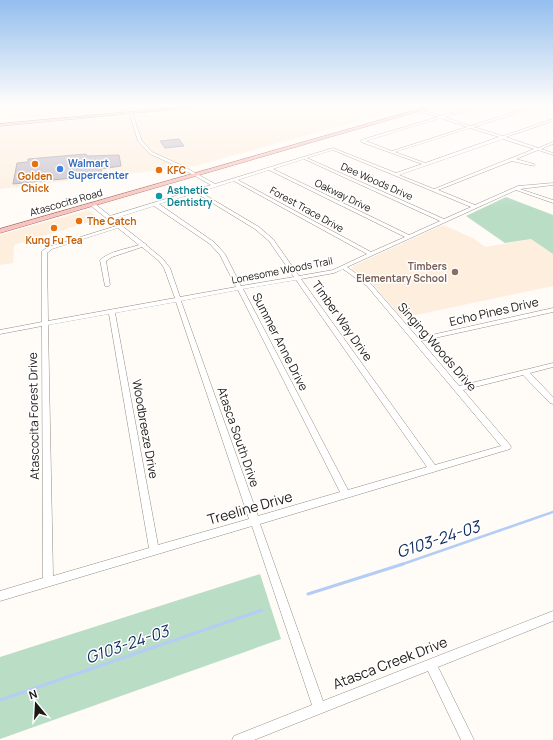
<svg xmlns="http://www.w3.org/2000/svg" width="553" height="740" font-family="Manrope,sans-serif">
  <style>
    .built { fill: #fdeede }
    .green { fill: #b9ddc5 }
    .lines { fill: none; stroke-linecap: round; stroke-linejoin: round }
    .stream-far1 { stroke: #b3cdf6; stroke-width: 2.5 }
    .stream { stroke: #b3cdf6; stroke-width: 3 }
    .building { fill: #c5bfcb; stroke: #a49faa }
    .minor-casing { stroke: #958c84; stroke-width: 1 }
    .major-casing { stroke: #a96e68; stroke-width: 1 }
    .minor { fill: #fff; fill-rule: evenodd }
    .major { fill: #f9c4bf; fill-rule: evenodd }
    .food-dot { fill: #e8710a; stroke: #fff; stroke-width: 1.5 }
    .shop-dot { fill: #3f7fe0; stroke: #fff; stroke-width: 1.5 }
    .culture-dot { fill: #0f9aa8; stroke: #fff; stroke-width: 1.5 }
    .education-dot { fill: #8d6e63; stroke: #fff; stroke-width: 1.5 }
    .labels { text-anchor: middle; stroke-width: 3; stroke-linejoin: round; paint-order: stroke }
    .far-shop-label { font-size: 10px; font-weight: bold; fill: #366cbe; stroke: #fff; text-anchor: start }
    .far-food-label { font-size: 10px; font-weight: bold; fill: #c56008; stroke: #fff; text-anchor: start }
    .far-street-label { font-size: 10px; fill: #1c1915; stroke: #fff }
    .far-culture-label { font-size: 10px; font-weight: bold; fill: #0d838f; stroke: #fff; text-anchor: start }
    .far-education-label { font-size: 10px; font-weight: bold; fill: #785e54; stroke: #fff; text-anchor: end }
    .street-label { font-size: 12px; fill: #1c1915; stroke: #fff }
    .near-street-label { font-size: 14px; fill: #1c1915; stroke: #fff }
    .near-water-label { font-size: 16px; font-style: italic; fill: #0d2b5c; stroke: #fff }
  </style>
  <rect width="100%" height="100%" fill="#fffbf7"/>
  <path class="built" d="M 0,105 L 101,105 L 102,112 L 0,120 Z
    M 239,105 L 418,105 L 195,166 L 0,189 L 0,127 Z
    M 89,210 L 99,219 L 14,245 L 13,263 L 0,265 L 0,235 Z
    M 443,225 L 473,238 L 485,247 L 531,239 L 553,254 L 553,286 L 402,318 L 369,280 L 352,269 L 353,266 Z"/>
  <path class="green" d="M 506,197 L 553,215 L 553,254 L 531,239 L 505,243 L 466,216 Z
    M 260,574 L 281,639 L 0,739 L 0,657 Z"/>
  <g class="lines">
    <path class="stream-far1" d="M 400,565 L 553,512"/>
    <path class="stream" d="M 308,594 L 403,564
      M 0,700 L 262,610"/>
  </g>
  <path class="building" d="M 179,139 L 184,146 L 165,148 L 160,141 Z
    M 86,154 L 87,156 L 119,155 L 121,166 L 101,169 L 102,175 L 13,184 L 17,163 L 28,162 L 28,159 Z"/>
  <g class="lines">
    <g class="minor-casing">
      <path id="minor" d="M 479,105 L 484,105 L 445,117 L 470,126 L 528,108 L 525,105 L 528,105 L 531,109 L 474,127 L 503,136 L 553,119 L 553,121 L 506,137 L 538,148 L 553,142 L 553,144 L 541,149 L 553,153 L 553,155 L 538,150 L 516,159 L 534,164 L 534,166 L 512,161 L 438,190 L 475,205 L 518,186 L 553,183 L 553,185 L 520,189 L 553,200 L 553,203 L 516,190 L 347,267 L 371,284 L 418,338 L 553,308 L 553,312 L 421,341 L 459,386 L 553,363 L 553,367 L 530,373 L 553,397 L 553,404 L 550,403 L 523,375 L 463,390 L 510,445 L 511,447 L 510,449 L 260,524 L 323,701 L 553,611 L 553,621 L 438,667 L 474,740 L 461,740 L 428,671 L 254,740 L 232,740 L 234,736 L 312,705 L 252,526 L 0,601 L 0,591 L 43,578 L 42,326 L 0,334 L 0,330 L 42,322 L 42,251 L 48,247 L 116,226 L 90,205 L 90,203 L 94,203 L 110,216 L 211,185 L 181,168 L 150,154 L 138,141 L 129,112 L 132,113 L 142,141 L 152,152 L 183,166 L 215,184 L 333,148 L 396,173 L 422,164 L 361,142 L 361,140 L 438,117 L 418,111 L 418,109 L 441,116 ZM 441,118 L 467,127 L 392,151 L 366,141 ZM 470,128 L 499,137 L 425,163 L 395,152 ZM 503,139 L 534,149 L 434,189 L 399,175 ZM 333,150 L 471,207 L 444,219 L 307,158 ZM 304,159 L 440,221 L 409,235 L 273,169 ZM 269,170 L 405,237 L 371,252 L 238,180 ZM 234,181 L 367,254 L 333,270 L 299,276 L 273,239 L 259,227 L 200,192 ZM 196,193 L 255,229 L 269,241 L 294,277 L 241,286 L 225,254 L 214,242 L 159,204 ZM 154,206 L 210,244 L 220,255 L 236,287 L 180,297 L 170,268 L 163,259 L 146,245 L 146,244 L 144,243 L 113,219 ZM 118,228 L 139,245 C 127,249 110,251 100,260 L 105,286 L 109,286 L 110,285 L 106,261 L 112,257 L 142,247 L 159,261 L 164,268 L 175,298 L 48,321 L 47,253 L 52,249 ZM 343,269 L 367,286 L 501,446 L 435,465 L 301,279 L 334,273 ZM 296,280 L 427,467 L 348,490 L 243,289 ZM 238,290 L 340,492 L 258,516 L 181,301 ZM 176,302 L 249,519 L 158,545 L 115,313 ZM 109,314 L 149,548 L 53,576 L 48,325 Z"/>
    </g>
    <g class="major-casing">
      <path id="major" d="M 204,105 L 220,105 L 0,126 L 0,124 Z
        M 433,105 L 440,105 L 0,233 L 0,229 Z"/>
    </g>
    <use href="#minor" class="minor"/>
    <use href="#major" class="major"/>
  </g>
  <linearGradient id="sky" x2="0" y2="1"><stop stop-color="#93beee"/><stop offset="0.5" stop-color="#fffdfb"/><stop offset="1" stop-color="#fffdfb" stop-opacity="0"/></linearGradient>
  <rect width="553" height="209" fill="url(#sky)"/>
  <g class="food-dot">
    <circle cx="35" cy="164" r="4"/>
    <circle cx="159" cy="170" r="4"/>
    <circle cx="79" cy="221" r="4"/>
    <circle cx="54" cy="228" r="4"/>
  </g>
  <circle class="shop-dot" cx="60" cy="169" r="4"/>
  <circle class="culture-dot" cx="159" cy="196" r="4"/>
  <circle class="education-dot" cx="455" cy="272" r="4"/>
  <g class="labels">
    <g class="far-shop-label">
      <text x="68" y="167">Walmart<tspan x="68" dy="12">Supercenter</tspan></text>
    </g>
    <g class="far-food-label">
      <text x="167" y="174">KFC</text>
      <text x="35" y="180" text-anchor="middle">Golden<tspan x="35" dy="12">Chick</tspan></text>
      <text x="87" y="225">The Catch</text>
      <text x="54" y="244" text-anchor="middle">Kung Fu Tea</text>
    </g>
    <g class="far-street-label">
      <text transform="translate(377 181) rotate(24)" y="4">Dee Woods Drive</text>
      <text transform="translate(343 195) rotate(26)" y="4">Oakway Drive</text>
      <text transform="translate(66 202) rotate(-16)" y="4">Atascocita Road</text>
      <text transform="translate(307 209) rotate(29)" y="4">Forest Trace Drive</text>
      <text transform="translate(282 270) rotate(-11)" y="4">Lonesome Woods Trail</text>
    </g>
    <g class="far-culture-label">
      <text x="167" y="194">Asthetic<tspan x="167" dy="12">Dentistry</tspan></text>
    </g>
    <g class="far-education-label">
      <text x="447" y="270">Timbers<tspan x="447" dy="12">Elementary School</tspan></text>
    </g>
    <g class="street-label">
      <text transform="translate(494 312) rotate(-13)" y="4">Echo Pines Drive</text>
      <text transform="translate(342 321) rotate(55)" y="4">Timber Way Drive</text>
      <text transform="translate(280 342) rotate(63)" y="4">Summer Anne Drive</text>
      <text transform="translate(437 347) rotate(49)" y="4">Singing Woods Drive</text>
      <text transform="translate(34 416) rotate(-91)" y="4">Atascocita Forest Drive</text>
      <text transform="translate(145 429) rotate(80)" y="4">Woodbreeze Drive</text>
      <text transform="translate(238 437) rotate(71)" y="4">Atasca South Drive</text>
    </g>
    <g class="near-street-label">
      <text transform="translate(250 508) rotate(-16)" y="5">Treeline Drive</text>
      <text transform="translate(390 663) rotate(-21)" y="5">Atasca Creek Drive</text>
    </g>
    <g class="near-water-label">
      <text transform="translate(438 539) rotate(-18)" y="6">G103-24-03</text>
      <text transform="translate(127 644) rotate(-19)" y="6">G103-24-03</text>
    </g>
  </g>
  <g transform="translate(36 704) rotate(342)" stroke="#ffffff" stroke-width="3" paint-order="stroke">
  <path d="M0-3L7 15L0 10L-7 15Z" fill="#1c1915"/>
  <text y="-6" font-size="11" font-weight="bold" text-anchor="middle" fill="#1c1915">N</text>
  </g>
</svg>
